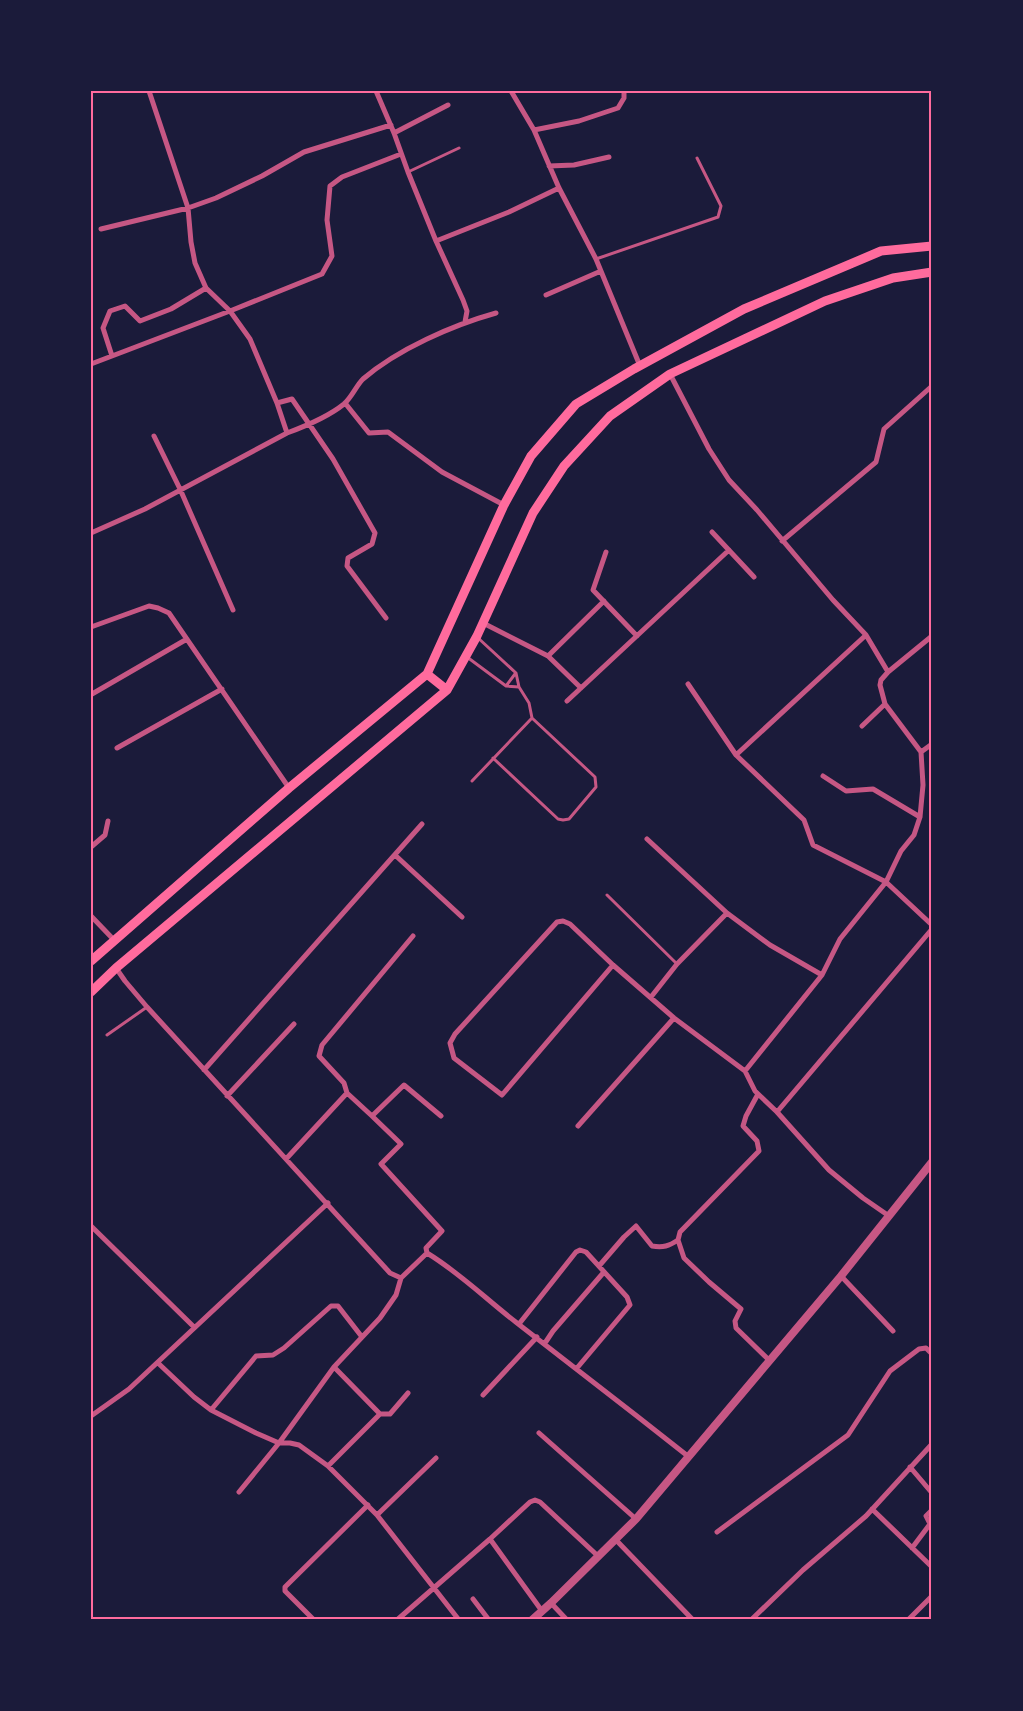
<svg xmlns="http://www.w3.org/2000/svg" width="1023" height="1711" font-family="'Titillium Web',sans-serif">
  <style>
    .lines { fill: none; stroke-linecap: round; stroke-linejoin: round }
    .service { stroke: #c65784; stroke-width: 3 }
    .minor { stroke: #c65784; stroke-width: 5 }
    .tertiary { stroke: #c65784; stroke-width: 8 }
    .secondary { stroke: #ff6b9d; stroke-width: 9 }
    .neatline { fill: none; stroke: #ff6b9d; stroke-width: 2 }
  </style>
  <rect width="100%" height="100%" fill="#1b1b3a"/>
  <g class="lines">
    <path class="service" d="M 408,172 L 459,148
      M 596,259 L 718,217 L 721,206 L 697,158
      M 477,637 L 516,673 L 519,687 L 529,703 L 532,718 L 595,777 L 596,787 L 569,819 L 563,820 L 558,819 L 493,758
      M 467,657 L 506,686 L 519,687
      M 506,686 L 515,674
      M 472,781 L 532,718
      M 607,895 L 677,964
      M 107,1035 L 147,1007"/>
    <path class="minor" d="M 149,91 L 188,208 L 191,242 L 195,263 L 206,288 L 230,311 L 250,339 L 277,403 L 287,433
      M 376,91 L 394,133 L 408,172 L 436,241 L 463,300 L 467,311 L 465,322
      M 511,91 L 534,130 L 559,188 L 596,259 L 640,366
      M 534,130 L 579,121 L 618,108 L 624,98 L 624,91
      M 394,133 L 448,105
      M 549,166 L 574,165 L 609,157
      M 101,229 L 188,208 L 216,198 L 262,176 L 304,152 L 391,125
      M 436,241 L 509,212 L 559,188
      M 546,295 L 601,271
      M 112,356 L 103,328 L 110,311 L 125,306 L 140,321 L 171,309 L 206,288
      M 91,364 L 230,311 L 322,274 L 332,256 L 327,220 L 330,186 L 342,177 L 401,154
      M 670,374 L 709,449 L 729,480 L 757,510 L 833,600 L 866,635 L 888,672
      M 277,403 L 292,399 L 333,459 L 375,533 L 372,544 L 348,558 L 347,566 L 386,618
      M 345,403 L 369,433 L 388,432 L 442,472 L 504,505
      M 154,436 L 180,489 L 233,610
      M 712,532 L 754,577
      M 91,533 L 145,509 L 287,433 C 306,426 328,417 344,404 C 352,397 356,386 363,379 C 398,349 453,325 496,313
      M 782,541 L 876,462 L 884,429 L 932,386
      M 606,552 L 593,590 L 637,636
      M 483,623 L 548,656 L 581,688
      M 91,627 L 149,606 L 158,608 L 169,613 L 289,788
      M 548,656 L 604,601
      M 688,684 L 736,755 L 804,820 L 813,845 L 886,882 L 932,925
      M 92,694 L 187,639
      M 567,701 L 729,550
      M 862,726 L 885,704
      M 117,748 L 222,689
      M 921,752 L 932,744
      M 736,755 L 866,635
      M 823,776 L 846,791 L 873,789 L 920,817
      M 647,839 L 727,913 L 677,964 L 651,997
      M 91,847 L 105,835 L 108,821
      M 395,855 L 462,917
      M 727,913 L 770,945 L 822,975
      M 91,916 L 115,941
      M 613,965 L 502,1095 L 454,1058 L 450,1043 L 455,1034 L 557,922 L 563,921 L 570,924 L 613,965 L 674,1018 L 745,1071 L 755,1091 L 777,1112 L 829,1170 L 863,1198 L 889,1216
      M 116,968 L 125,981 L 147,1007 L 390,1273 L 401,1278 L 427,1253 C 460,1273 487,1300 517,1323 C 575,1368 632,1412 689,1457
      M 204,1070 L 422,824
      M 745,1071 L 822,975 L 840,939 L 886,882 L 901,851 L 914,835 L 920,817 L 923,785 L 921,752 L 885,704 L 880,685 L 881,680 L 888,672 L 932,636
      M 347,1093 L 372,1116 L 404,1085 L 441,1116
      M 758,1094 L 746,1116 L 743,1126 L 757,1141 L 759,1151 L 680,1232 L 678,1240 L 684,1258 L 709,1282 L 741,1309 L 735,1321 L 736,1328 L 770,1361
      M 227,1096 L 294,1024
      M 777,1112 L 932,929
      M 372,1116 L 401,1144 L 381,1164 L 442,1231 L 426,1248 L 427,1253
      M 578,1126 L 674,1018
      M 286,1159 L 347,1093 L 344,1083 L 319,1056 L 322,1045 L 413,936
      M 91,1226 L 194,1327
      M 599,1266 L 624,1237 L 636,1226 L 652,1246 C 663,1248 669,1246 678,1240
      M 841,1276 L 893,1331
      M 519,1324 L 576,1252 L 580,1250 L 586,1252 L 627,1297 L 630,1305 L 577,1368
      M 545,1343 L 553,1331 L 604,1272
      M 158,1363 L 194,1397 L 211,1410 L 256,1433 L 279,1443 L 290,1443 L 299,1445 L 328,1466 L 377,1515 L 459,1620
      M 334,1367 L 380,1414 L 390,1414 L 408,1393
      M 483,1395 L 537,1337
      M 211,1410 L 256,1356 L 273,1355 L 284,1348 L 331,1306 L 338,1306 L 362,1337
      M 91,1416 L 129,1389 L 328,1203
      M 539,1433 L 636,1519
      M 328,1466 L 380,1414
      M 910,1467 L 932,1493
      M 239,1492 L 279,1443 L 334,1367 L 380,1318 L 396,1295 L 401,1278
      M 872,1509 L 932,1567
      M 377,1515 L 436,1458
      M 717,1532 L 848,1435 L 890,1371 L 919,1349 L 926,1348 L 932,1354
      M 490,1539 L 542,1611
      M 616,1540 L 693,1620
      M 912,1548 L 930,1524 L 926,1516 L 932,1510
      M 473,1599 L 489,1620
      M 551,1603 L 567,1620
      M 314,1620 L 285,1591 L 285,1587 L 368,1505
      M 397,1620 L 490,1539 L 530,1502 L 535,1500 L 540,1502 L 599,1557
      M 751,1620 L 803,1570 L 866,1516 L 932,1444
      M 908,1620 L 932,1596"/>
    <path class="tertiary" d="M 532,1620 L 551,1603 L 636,1519 L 841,1276 L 932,1162"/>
    <path class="secondary" d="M 427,674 L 447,690
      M 91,961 L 289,788 L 427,674 L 504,505 L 531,456 L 576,404 L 634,369 L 744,309 L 881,251 L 932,246
      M 91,992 L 116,968 L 447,690 L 477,636 L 533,513 L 564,466 L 610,416 L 670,374 L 825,301 L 893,278 L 932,272"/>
  </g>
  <rect width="1023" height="1711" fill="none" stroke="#1b1b3a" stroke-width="185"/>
  <rect x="92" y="92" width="838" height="1526" class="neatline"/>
</svg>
